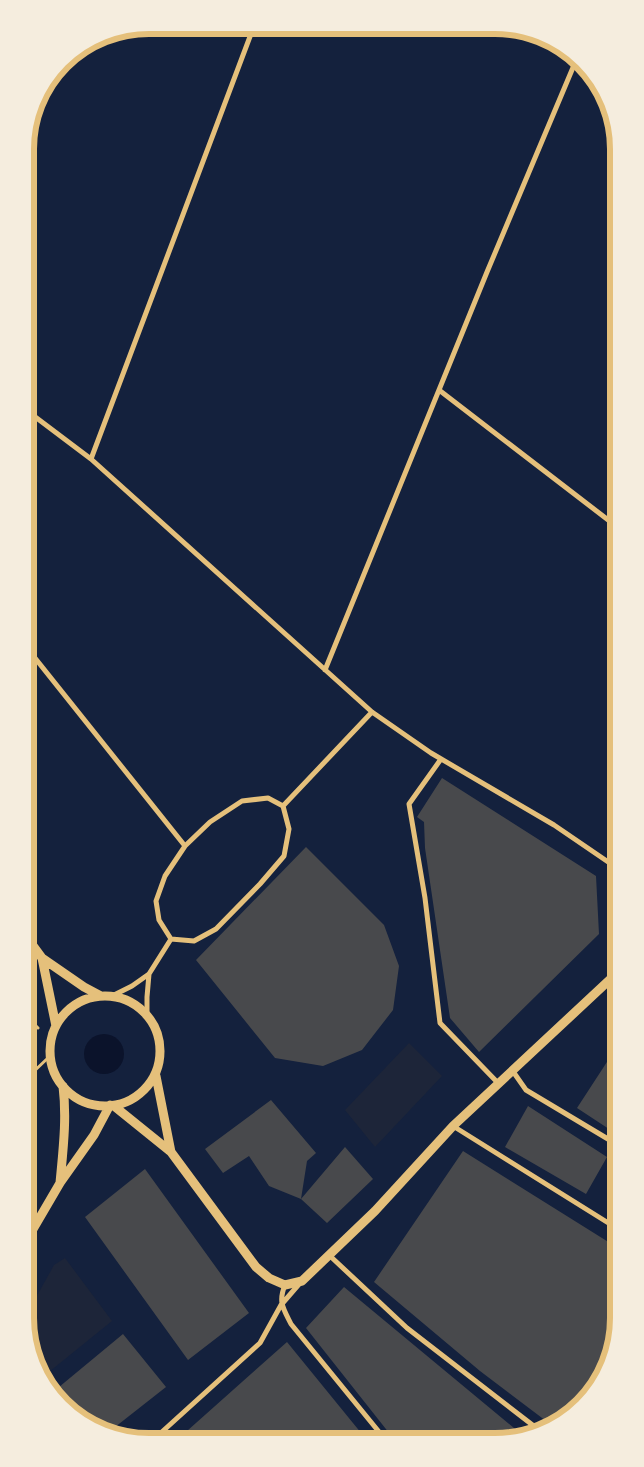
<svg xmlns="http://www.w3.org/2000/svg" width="644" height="1467" font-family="'IBM Plex Sans',sans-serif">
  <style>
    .green { fill: #1d2539 }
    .water { fill: #0b132b }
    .building { fill: #48494c }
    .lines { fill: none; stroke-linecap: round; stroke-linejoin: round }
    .path { stroke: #e5c07b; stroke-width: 3 }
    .minor { stroke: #e5c07b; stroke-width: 5 }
    .tertiary { stroke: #e5c07b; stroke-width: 9 }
    .rim { fill: none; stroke: #e5c07b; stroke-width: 6 }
  </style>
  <rect width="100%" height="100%" fill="#14213d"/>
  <path class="green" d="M 409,1043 L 442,1076 L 375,1147 L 345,1110 Z
    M 65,1258 L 112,1321 L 44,1376 L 29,1350 L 29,1310 L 54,1265 Z"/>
  <path class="water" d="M84 1054a20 20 0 1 1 40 0a20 20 0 1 1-40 0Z"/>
  <path class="building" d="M 442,778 L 596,876 L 599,934 L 479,1052 L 450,1018 L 425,848 L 424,822 L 417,817 Z
    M 306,847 L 384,925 L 399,966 L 393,1010 L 362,1050 L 323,1066 L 275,1058 L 196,960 Z
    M 618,1045 L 618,1122 L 612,1131 L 577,1108 Z
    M 271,1100 L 316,1153 L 307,1161 L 301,1199 L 269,1186 L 249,1156 L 223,1173 L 205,1149 Z
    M 528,1106 L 607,1157 L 586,1194 L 505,1147 Z
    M 345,1147 L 373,1179 L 327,1223 L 301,1199 Z
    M 463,1151 L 618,1248 L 619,1326 L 609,1366 L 588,1400 L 550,1424 L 480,1371 L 374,1282 Z
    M 145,1169 L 249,1313 L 188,1360 L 85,1217 Z
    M 344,1287 L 526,1438 L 393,1438 L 306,1328 Z
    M 123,1334 L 166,1387 L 110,1431 L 62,1406 L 53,1392 Z
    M 287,1342 L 366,1439 L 178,1439 Z"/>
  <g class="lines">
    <path class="path" d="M 28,1018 L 38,1028
      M 28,1077 L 50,1056"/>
    <path class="minor" d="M 439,390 L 616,526
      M 26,410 L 91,459 L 372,712 L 431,753 L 554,825 L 617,868
      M 91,459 L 254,26
      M 27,648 L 185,846
      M 325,670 L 487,272 L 577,58
      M 441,759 L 409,804 L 425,898 L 440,1023 L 498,1083
      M 268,798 L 283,806 L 289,829 L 284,856 L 260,884 L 216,929 L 194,941 L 171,939 L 159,920 L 156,901 L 165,876 L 185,846 L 210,822 L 242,801 Z
      M 283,806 L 372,712
      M 112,996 L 132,986 L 149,974 L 171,939
      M 147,1014 L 147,997 L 149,974
      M 512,1070 L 526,1090 L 618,1145
      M 453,1126 L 618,1229
      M 329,1255 L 407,1328 L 539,1430
      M 285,1285 C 278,1302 283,1308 291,1324 L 384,1438
      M 153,1440 L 260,1343 L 281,1305 L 300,1283"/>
    <path class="tertiary" d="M 28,939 L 42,958 L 84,987 L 99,995
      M 42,958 L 56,1026
      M50 1051a55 55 0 1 1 110 0a55 55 0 1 1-110 0Z
      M 156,1076 L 171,1152
      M 114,1106 L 171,1152 L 256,1267 L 269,1278 L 285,1285 L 302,1281 L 375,1211 L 453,1126 L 618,972
      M 60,1183 C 63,1150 67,1119 63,1086
      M 29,1236 L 60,1183 L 94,1135 L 110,1105"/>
  </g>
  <path d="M0 0H644V1467H0ZM149 34H495A115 115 0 0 1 610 149V1318A115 115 0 0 1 495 1433H149A115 115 0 0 1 34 1318V149A115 115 0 0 1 149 34Z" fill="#f5edde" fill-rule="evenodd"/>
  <path class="rim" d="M149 34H495A115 115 0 0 1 610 149V1318A115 115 0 0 1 495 1433H149A115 115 0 0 1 34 1318V149A115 115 0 0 1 149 34Z"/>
</svg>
